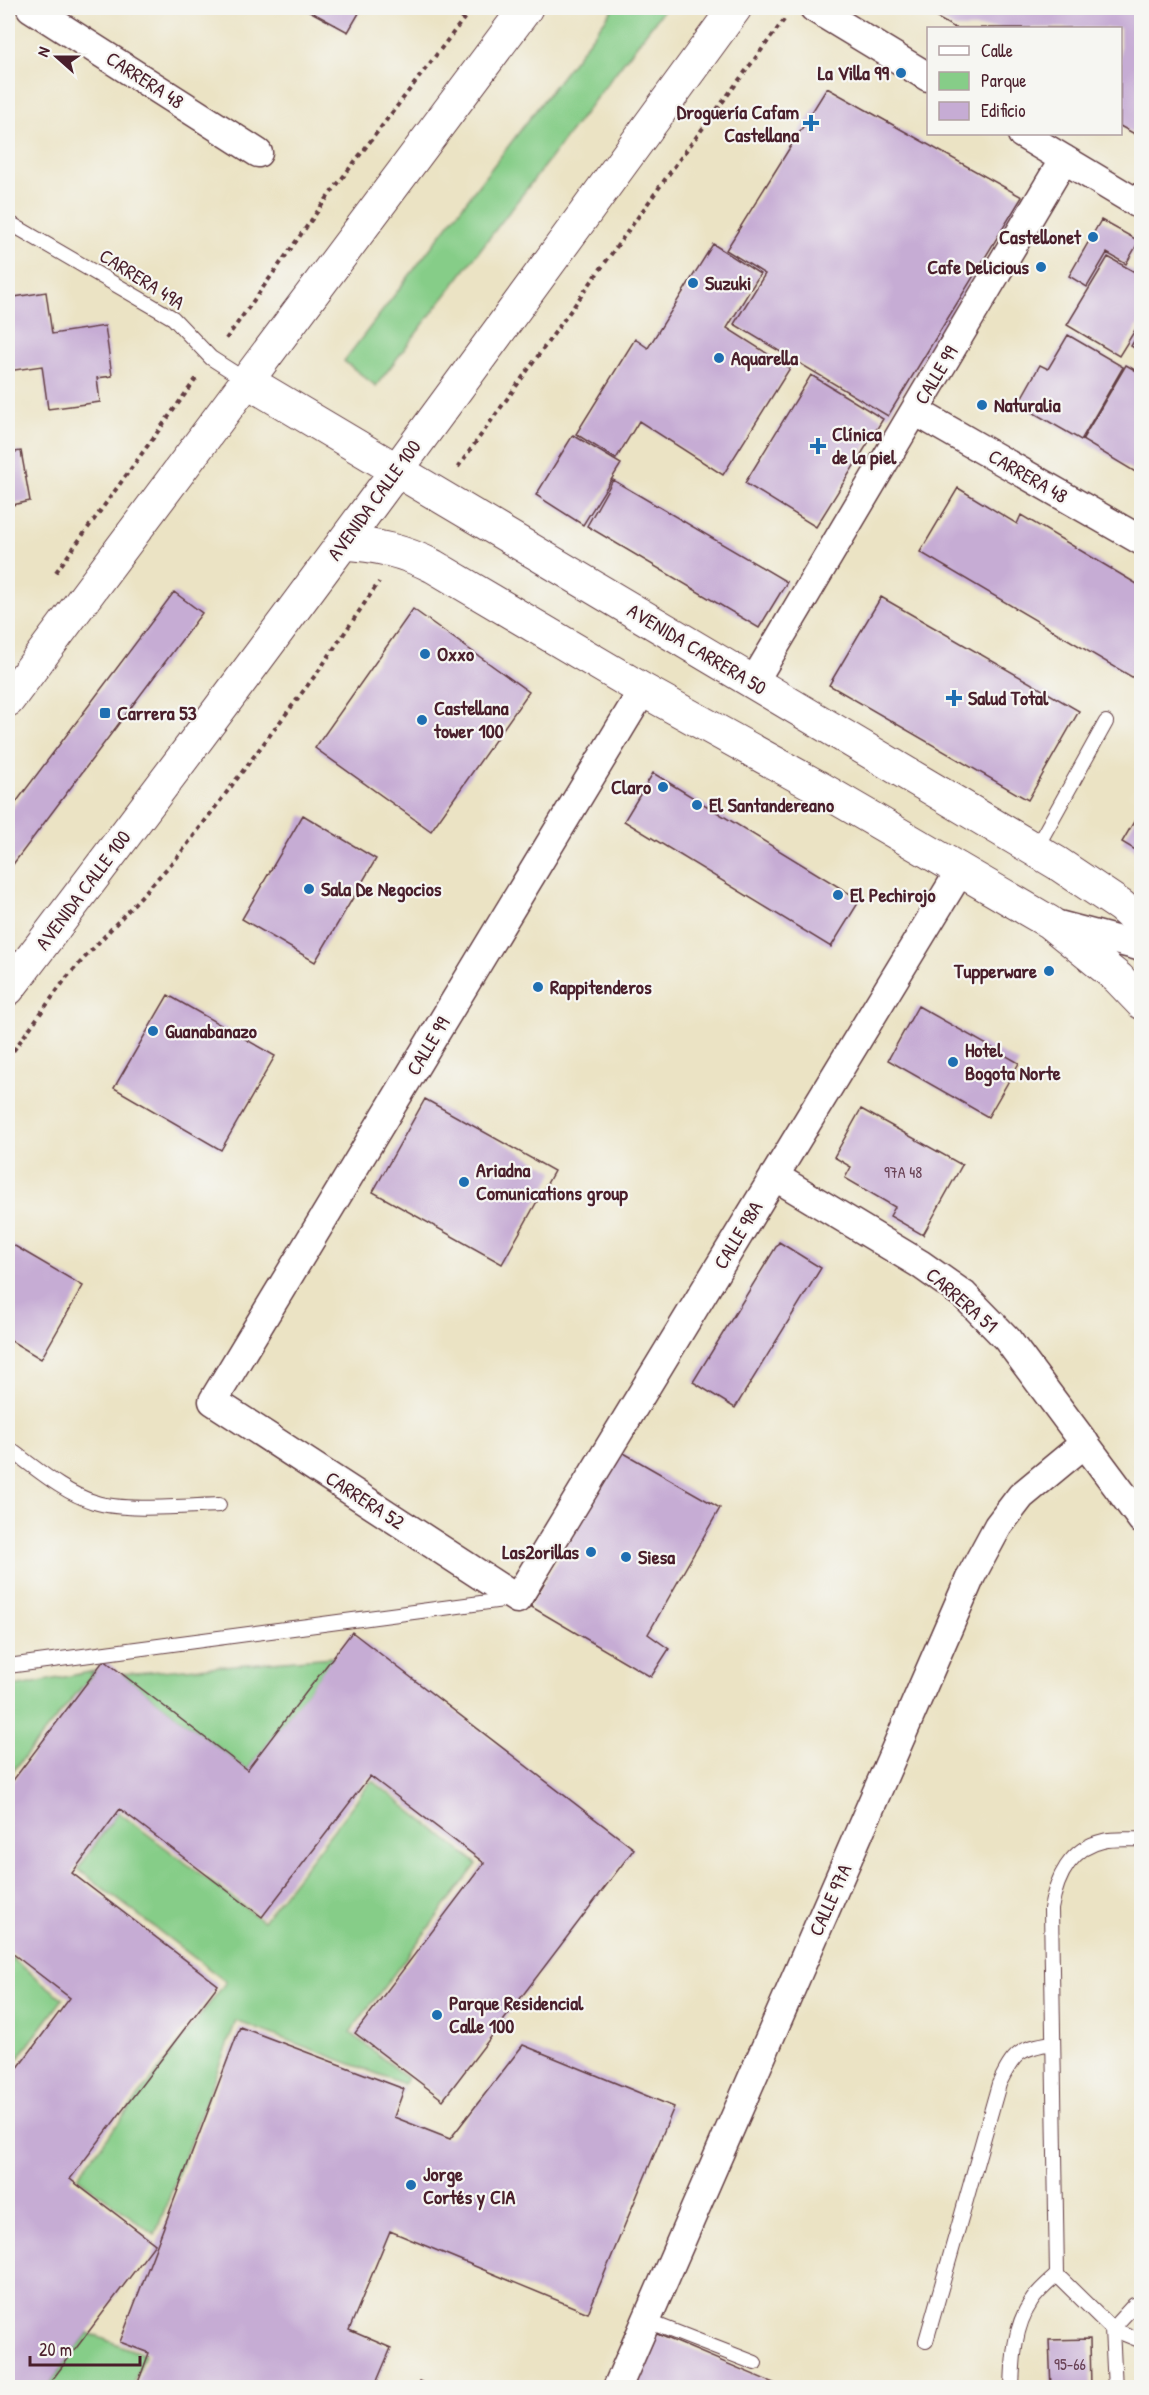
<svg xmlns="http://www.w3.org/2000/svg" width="1149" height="2395" font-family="'Patrick Hand',sans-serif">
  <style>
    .green { fill: #86cd88; stroke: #68765a; stroke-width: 1.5 }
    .building { fill: #c6acd4 }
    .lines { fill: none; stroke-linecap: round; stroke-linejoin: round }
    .lane-casing { stroke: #623c42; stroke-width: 16 }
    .street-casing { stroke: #623c42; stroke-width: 31 }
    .secondary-casing { stroke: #623c42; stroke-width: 35 }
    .primary-casing { stroke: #623c42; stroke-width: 35 }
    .path { stroke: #623c42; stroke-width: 4; stroke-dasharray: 4.5 4.5; stroke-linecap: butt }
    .lane { stroke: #fff; stroke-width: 14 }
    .street { stroke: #fff; stroke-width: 28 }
    .secondary { stroke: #fff; stroke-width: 33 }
    .primary { stroke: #fff; stroke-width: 33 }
    .poi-dot { fill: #1f6fb2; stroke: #f6f6f2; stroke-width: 2 }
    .labels { text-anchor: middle; stroke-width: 4.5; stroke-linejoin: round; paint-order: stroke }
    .number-label { font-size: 16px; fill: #694255 }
    .poi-label { font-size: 20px; font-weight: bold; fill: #4a1f2b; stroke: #f6f6f2; text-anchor: start }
    .street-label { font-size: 20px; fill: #4a1f2b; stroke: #f6f6f2 }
  </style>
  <rect width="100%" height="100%" fill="#f6f6f2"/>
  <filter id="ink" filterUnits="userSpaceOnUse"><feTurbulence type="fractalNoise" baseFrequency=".0167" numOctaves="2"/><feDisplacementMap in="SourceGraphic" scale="12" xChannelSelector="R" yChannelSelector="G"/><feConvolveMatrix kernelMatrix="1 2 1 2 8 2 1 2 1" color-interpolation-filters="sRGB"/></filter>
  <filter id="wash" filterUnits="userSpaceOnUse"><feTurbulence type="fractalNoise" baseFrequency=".008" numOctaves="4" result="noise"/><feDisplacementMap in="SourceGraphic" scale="24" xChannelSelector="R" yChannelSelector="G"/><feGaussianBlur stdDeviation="1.35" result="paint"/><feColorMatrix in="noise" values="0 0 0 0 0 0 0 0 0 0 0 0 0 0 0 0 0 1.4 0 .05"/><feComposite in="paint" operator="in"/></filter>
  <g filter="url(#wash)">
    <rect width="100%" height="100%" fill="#ebe3c4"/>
    <path class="green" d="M 614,8 L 665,8 L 376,386 L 344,361 Z
      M 334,1657 L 247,1770 L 122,1674 Z
      M 95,1671 L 8,1777 L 8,1688 Z
      M 372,1780 L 477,1864 L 350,2032 L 407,2078 L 404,2084 L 236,2021 L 155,2235 L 77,2177 L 226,1982 L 78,1869 L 118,1812 L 263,1921 Z
      M 8,1955 L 63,1999 L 8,2072 Z
      M 88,2333 L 145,2355 L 133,2387 L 47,2387 Z"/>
    <g id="blocks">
      <path class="building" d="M 304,8 L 362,8 L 348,32 Z
        M 919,8 L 1142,8 L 1142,138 L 1120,126 L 1120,28 L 955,28 Z
        M 827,88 L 1022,197 L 888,416 L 734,324 L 765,274 L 726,250 Z
        M 1101,220 L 1139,241 L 1126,264 L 1107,253 L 1087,287 L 1069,276 Z
        M 713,244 L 760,274 L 727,328 L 790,368 L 723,475 L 639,421 L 616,459 L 576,434 L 635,339 L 648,348 Z
        M 1108,257 L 1142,276 L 1142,319 L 1119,356 L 1067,325 Z
        M 46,292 L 52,334 L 105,326 L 112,376 L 97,378 L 100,402 L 48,409 L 42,366 L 8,371 L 8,298 Z
        M 1142,328 L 1142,353 L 1131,346 Z
        M 1068,335 L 1123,367 L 1081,440 L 1018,404 L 1040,365 L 1048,369 Z
        M 1126,365 L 1142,374 L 1142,476 L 1082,440 Z
        M 811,375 L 883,419 L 816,527 L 745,483 Z
        M 573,435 L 621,464 L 583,525 L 536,495 Z
        M 21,451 L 30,501 L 8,506 L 8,453 Z
        M 613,480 L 787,582 L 759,628 L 587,526 Z
        M 958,488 L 1017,524 L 1021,515 L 1142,587 L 1142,683 L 920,552 Z
        M 174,592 L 202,613 L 8,871 L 8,813 Z
        M 881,597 L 1079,711 L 1028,800 L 829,685 Z
        M 413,609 L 529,692 L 431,831 L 315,748 Z
        M 653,773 L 860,900 L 831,947 L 624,821 Z
        M 1142,808 L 1142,854 L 1122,842 Z
        M 303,815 L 376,859 L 315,962 L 242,919 Z
        M 168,995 L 275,1056 L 221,1150 L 114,1088 Z
        M 918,1006 L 1019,1063 L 988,1117 L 888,1060 Z
        M 425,1099 L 554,1171 L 502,1264 L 373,1192 Z
        M 861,1109 L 962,1165 L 923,1235 L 890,1216 L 895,1207 L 845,1178 L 851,1167 L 834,1157 Z
        M 8,1242 L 83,1286 L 41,1359 L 8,1339 Z
        M 779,1242 L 821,1268 L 735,1408 L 693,1382 Z
        M 622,1452 L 720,1508 L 648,1634 L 669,1649 L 651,1677 L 530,1606 Z
        M 352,1632 L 634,1849 L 443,2100 L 355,2033 L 484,1863 L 370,1776 L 262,1917 L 120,1809 L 72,1873 L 218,1985 L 70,2179 L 155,2244 L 46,2388 L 8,2388 L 8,2266 L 10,2264 L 8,2262 L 8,2081 L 70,1998 L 8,1950 L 8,1787 L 104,1660 L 247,1770 Z
        M 240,2027 L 404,2089 L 394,2117 L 450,2139 L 523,2045 L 674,2107 L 588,2313 L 390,2231 L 349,2330 L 391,2348 L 374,2388 L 136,2388 L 149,2353 L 120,2342 Z
        M 657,2334 L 783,2387 L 783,2388 L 620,2388 L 638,2348 Z
        M 1090,2339 L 1091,2388 L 1051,2388 L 1049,2340 Z
        M 419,2381 L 434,2388 L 416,2388 Z"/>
    </g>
  </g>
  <g filter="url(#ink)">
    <use href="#blocks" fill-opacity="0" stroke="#623c42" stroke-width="1.5"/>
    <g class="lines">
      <g class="lane-casing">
        <path id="lane" d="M 8,222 L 173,318 L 211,358 L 247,381
          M 1035,850 L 1106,722
          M 8,1448 C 35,1467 62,1492 94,1502 C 123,1512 187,1506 219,1505
          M 8,1666 L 511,1599
          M 1057,2275 L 1112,2329 L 1142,2341
          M 647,2321 L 755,2363
          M 926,2341 L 999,2084 C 1014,2053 1019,2048 1053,2043
          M 1012,2388 C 1013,2358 1014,2327 1031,2302 C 1037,2292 1048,2283 1057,2275 L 1051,1909 C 1056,1879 1070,1848 1103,1841 C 1115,1838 1129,1840 1142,1839
          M 1115,2388 L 1112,2329 L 1134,2305 L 1142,2304"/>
      </g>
      <g class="street-casing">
        <path id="street" d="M 31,8 L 258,153
          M 814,8 L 928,77
          M 1022,134 L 1142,206
          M 915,411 L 1142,541
          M 753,683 L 1064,159
          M 643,690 L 213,1401 L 517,1599 L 960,871
          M 1051,923 L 1142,947
          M 774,1176 L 920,1264 L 964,1295 L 1007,1339 L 1142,1520
          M 617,2388 L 971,1576 L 998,1526 L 1021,1496 L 1085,1443"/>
      </g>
      <g class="secondary-casing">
        <path id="secondary" d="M 247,381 L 1057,863 L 1121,906 L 1142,925
          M 343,543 C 376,545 403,551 433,566 L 643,690 L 818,787 L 1049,922 L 1118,978 L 1142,1003"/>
      </g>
      <g class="primary-casing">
        <path id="primary" d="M 8,700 L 526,8
          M 8,989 C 255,666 495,337 735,8"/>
      </g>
      <path class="path" d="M 226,339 L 330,194 L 472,8
        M 458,467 L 679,160 L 784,20
        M 56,572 L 196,379
        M 8,1058 L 67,977 L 180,854 L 320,669 L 379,582"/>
      <use href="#lane" class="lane"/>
      <use href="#street" class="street"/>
      <use href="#secondary" class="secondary"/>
      <use href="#primary" class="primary"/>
    </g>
  </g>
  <g class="poi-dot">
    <circle cx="901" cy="73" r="6"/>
    <path d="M808 114h6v6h6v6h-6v6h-6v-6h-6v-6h6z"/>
    <circle cx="1093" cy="237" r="6"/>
    <circle cx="1041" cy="267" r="6"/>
    <circle cx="693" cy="283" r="6"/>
    <circle cx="719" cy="358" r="6"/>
    <circle cx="982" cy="405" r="6"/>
    <path d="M815 437h6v6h6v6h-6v6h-6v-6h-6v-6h6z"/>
    <circle cx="425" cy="654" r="6"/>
    <path d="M951 689h6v6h6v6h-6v6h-6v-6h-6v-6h6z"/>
    <rect x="99" y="707" width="12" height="12" rx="3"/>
    <circle cx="422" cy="720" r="6"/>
    <circle cx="663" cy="787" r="6"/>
    <circle cx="697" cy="805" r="6"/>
    <circle cx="309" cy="889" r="6"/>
    <circle cx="838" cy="895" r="6"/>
    <circle cx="1049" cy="971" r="6"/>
    <circle cx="538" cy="987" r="6"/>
    <circle cx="153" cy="1031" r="6"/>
    <circle cx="953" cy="1062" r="6"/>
    <circle cx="464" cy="1182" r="6"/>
    <circle cx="591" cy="1552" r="6"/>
    <circle cx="626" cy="1557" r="6"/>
    <circle cx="437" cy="2015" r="6"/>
    <circle cx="411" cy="2185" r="6"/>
  </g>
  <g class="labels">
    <g class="number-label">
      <text x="903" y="1178">97A 48</text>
      <text x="1070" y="2370">95-66</text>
    </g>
    <g class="poi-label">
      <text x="889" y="80" text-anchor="end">La Villa 99</text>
      <text x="799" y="119" text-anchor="end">Droguería Cafam<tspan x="799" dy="23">Castellana</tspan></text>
      <text x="1081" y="244" text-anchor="end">Castellonet</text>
      <text x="1029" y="274" text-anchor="end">Cafe Delicious</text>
      <text x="705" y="290">Suzuki</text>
      <text x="731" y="365">Aquarella</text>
      <text x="994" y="412">Naturalia</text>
      <text x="832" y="441">Clínica<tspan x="832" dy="23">de la piel</tspan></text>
      <text x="437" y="661">Oxxo</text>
      <text x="968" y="705">Salud Total</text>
      <text x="434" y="715">Castellana<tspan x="434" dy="23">tower 100</tspan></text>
      <text x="117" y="720">Carrera 53</text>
      <text x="651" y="794" text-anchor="end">Claro</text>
      <text x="709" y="812">El Santandereano</text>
      <text x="321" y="896">Sala De Negocios</text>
      <text x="850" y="902">El Pechirojo</text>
      <text x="1037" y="978" text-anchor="end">Tupperware</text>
      <text x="550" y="994">Rappitenderos</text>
      <text x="165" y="1038">Guanabanazo</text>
      <text x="965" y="1057">Hotel<tspan x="965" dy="23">Bogota Norte</tspan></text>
      <text x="476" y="1177">Ariadna<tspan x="476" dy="23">Comunications group</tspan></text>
      <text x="579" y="1559" text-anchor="end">Las2orillas</text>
      <text x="638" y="1564">Siesa</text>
      <text x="449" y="2010">Parque Residencial<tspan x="449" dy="23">Calle 100</tspan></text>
      <text x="423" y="2181">Jorge<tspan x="423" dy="23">Cortés y CIA</tspan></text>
    </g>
    <g class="street-label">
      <text transform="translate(145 80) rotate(33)" y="7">CARRERA 48</text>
      <text transform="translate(142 279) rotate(32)" y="7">CARRERA 49A</text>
      <text transform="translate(936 375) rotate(-59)" y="7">CALLE 99</text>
      <text transform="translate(1028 476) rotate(30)" y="7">CARRERA 48</text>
      <text transform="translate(374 500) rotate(-54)" y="7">AVENIDA CALLE 100</text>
      <text transform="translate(697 649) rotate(31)" y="7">AVENIDA CARRERA 50</text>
      <text transform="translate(83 890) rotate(-53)" y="7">AVENIDA CALLE 100</text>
      <text transform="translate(428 1046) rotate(-59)" y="7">CALLE 99</text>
      <text transform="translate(738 1235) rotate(-59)" y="7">CALLE 98A</text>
      <text transform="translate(962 1300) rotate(41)" y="7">CARRERA 51</text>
      <text transform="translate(365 1500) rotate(33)" y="7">CARRERA 52</text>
      <text transform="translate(830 1900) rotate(-66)" y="7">CALLE 97A</text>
    </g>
  </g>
  <rect width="1149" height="2395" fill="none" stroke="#f6f6f2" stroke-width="30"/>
  <rect x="927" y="27" width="195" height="108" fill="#f6f6f2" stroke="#b1a0a2" stroke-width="1.5"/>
  <rect x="939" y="46" width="30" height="9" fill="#ffffff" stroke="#b1a0a2" stroke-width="1.5"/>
  <text x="981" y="57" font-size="18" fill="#4a1f2b">Calle</text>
  <rect x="939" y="72" width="30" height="18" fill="#86cd88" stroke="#b1a0a2" stroke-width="1.5"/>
  <text x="981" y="87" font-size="18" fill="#4a1f2b">Parque</text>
  <rect x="939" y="102" width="30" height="18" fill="#c6acd4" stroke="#b1a0a2" stroke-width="1.5"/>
  <text x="981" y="117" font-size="18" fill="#4a1f2b">Edificio</text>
  <g transform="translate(57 57) rotate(291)" stroke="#f6f6f2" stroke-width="4.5" paint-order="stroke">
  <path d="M0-4.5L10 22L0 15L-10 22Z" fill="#4a1f2b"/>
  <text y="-9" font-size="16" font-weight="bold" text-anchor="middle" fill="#4a1f2b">N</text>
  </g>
  <path d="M30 2356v9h110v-9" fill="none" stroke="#4a1f2b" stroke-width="3"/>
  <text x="39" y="2356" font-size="18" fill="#4a1f2b" stroke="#f6f6f2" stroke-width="4.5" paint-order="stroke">20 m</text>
</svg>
